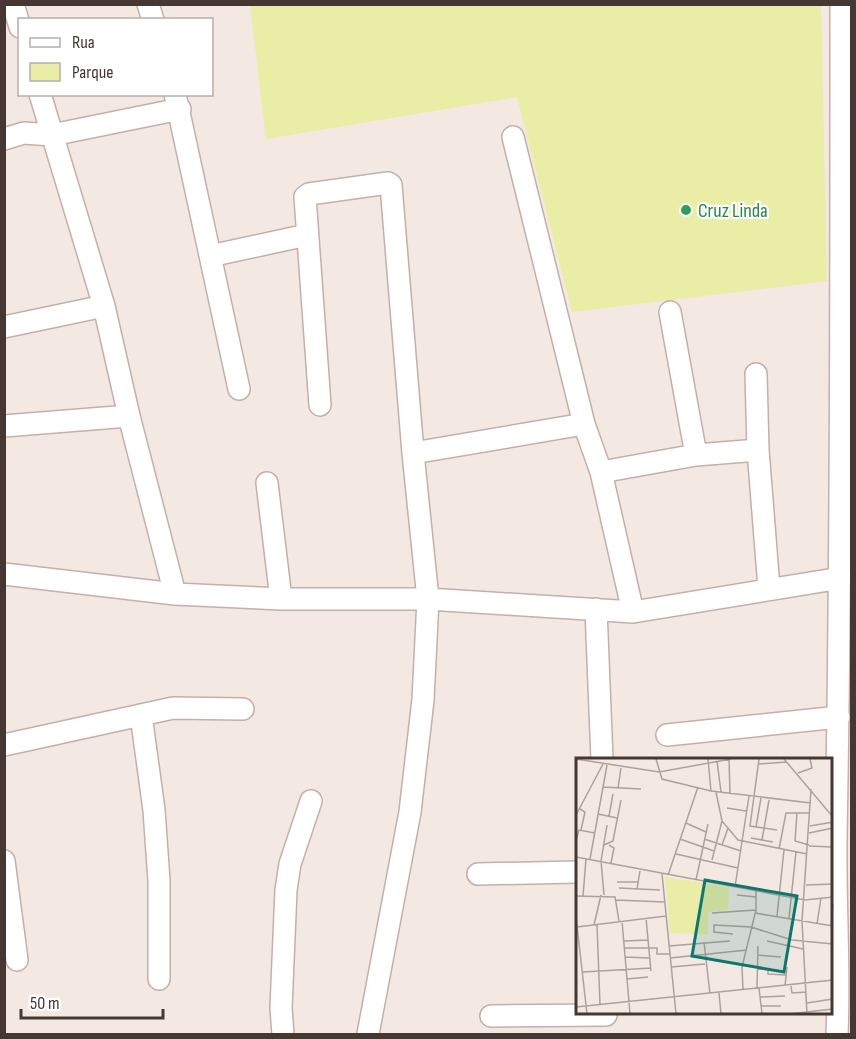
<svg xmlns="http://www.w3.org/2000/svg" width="856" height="1039" font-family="'Sofia Sans Condensed',sans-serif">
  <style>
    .green { fill: #e9eda6 }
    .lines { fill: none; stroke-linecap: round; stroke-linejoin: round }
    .minor-casing { stroke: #c3b0a8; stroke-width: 24 }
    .minor { stroke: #fff; stroke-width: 21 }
    .leisure-dot { fill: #2e9e5b; stroke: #fff; stroke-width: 2 }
    .labels { text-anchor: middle; stroke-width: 4.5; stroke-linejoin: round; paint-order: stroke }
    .leisure-label { font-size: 20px; fill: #27864d; stroke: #fff; text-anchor: start }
    .inset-road { fill: none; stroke: #aea19d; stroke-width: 1.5 }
    .view { fill: #0f766e; fill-opacity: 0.15; stroke: #0f766e; stroke-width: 3 }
    .inset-edge { fill: none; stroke: #463733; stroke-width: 3 }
  </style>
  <rect width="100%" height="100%" fill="#f4e8e3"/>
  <path class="green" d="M 250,5 L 821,5 L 827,281 L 572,312 L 517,97 L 266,139 Z"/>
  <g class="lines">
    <g class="minor-casing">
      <path id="minor" d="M 13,4 L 20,27
        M 148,4 L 153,20
        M 40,94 L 104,306 L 129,416 L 175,594
        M 175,94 L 239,389
        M 513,137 L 584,424 L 601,472 L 633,612
        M 4,139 L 24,133 L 52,135 L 180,109
        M 210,256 L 307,235
        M 670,312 L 696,455
        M 4,327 L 104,306
        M 756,374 L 758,450 L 769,588
        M 320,405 L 305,197 L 309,194 L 388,183 L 391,185 L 413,453 L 428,599 L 423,700 L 410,812 L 368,1034
        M 4,426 L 129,416
        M 413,453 L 584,424
        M 601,472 L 696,455 L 758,450
        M 267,483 L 281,599
        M 4,574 L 175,594 L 281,599 L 428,599 L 633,612 L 841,578
        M 596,609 L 602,760
        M 141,715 L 154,810 L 159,881 L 159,979
        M 667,735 L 839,717
        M 4,745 L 173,708 L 243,709
        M 4,861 L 17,960
        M 478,874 L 577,872
        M 491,1016 L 606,1015
        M 283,1034 L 281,1008 L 286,890 L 290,864 L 311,801
        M 837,1034 C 840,969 835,904 836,838 C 841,560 841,282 841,4"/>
    </g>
    <use href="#minor" class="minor"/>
  </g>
  <circle class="leisure-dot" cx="686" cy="210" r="6"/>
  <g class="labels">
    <g class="leisure-label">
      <text x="698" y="217">Cruz Linda</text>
    </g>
  </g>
  <g transform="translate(576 758)">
    <rect width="256" height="256" fill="#f4e8e3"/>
    <path d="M 89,119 L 153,129 L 152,152 L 132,154 L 132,177 L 94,175 Z" fill="#e9eda6"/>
    <path class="inset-road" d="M 0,1 L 83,14 L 155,1M 80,1 L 86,21 L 135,33 L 235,45M 132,1 L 135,33M 153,1 L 154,35M 183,1 L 174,68 L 201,72M 208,1 L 257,59M 141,3 L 145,34M 182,6 L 211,4M 222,15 L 236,10 L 234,1M 27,29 L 65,31M 42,30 L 45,10M 140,34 L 146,63 L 162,82 L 231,96M 151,50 L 170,53M 4,51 L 9,54 L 5,72M 221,55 L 219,83 L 233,87M 22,56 L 41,60M 0,57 L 27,6M 33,58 L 37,36M 110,65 L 130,74M 234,68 L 257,64M 180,69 L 185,40M 233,75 L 257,70M 175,80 L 197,84M 104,81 L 138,93M 128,81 L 165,93M 186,82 L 193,42M 0,83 L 3,72 L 19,75M 28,87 L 37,83 L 45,42M 33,87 L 38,90 L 35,105M 146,87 L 152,70M 233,88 L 257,89M 203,91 L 210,55 L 234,55M 100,96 L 162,110M 0,99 L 229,142 L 257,139M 14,101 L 31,7M 136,102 L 146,63M 86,116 L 100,256M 92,117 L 122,29M 120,122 L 132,66M 41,124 L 62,124M 230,127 L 257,126M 159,129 L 173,38M 43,130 L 84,132M 61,131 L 64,113M 28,137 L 25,103 L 31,67M 161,137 L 180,139M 0,138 L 39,139 L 43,163M 7,138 L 10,101M 40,142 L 89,144M 136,155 L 180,152M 179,155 L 257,168M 201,158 L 208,92M 0,159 L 11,256M 70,160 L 75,213M 213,160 L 220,94M 46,163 L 54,256M 241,166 L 245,140M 18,167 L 25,137M 21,167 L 24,247M 255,168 L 257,146M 1,169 L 90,158M 157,176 L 138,174 L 138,167 L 175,169 L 216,182 L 257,186M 48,183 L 72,182M 191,183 L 227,191M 128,184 L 134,236M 93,188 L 154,183M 48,190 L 81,190 L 81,196 L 94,196M 181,197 L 205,199M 49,199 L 73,200M 94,200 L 171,192M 95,209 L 129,206M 182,211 L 201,212M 192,211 L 192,216 L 210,217M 7,214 L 75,210M 51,221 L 72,219M 209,228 L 211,209M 215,228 L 216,235 L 230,234M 181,230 L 182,188M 183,230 L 186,256M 167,232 L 166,209 L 180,152 L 180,133M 143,235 L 145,256M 184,239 L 209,238M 231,245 L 257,241M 185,248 L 205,248M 0,249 L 257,222M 213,256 L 257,251M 231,256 L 226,163 L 235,31"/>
    <path class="view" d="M 129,122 L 221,138 L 208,214 L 116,198 Z"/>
    <rect width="256" height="256" class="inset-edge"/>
  </g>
  <rect width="856" height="1039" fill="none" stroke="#463733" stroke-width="12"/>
  <rect x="18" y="18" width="195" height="78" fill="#ffffff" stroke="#b5afad" stroke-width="1.5"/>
  <rect x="30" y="38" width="30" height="9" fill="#ffffff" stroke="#b5afad" stroke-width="1.5"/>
  <text x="72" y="48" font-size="18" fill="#463733">Rua</text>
  <rect x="30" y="63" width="30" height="18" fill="#e9eda6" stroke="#b5afad" stroke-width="1.5"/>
  <text x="72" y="78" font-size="18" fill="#463733">Parque</text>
  <path d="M21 1009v9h142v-9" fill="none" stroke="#463733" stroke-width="3"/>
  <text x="30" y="1009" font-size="18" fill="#463733" stroke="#ffffff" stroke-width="4.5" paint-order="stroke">50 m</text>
</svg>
